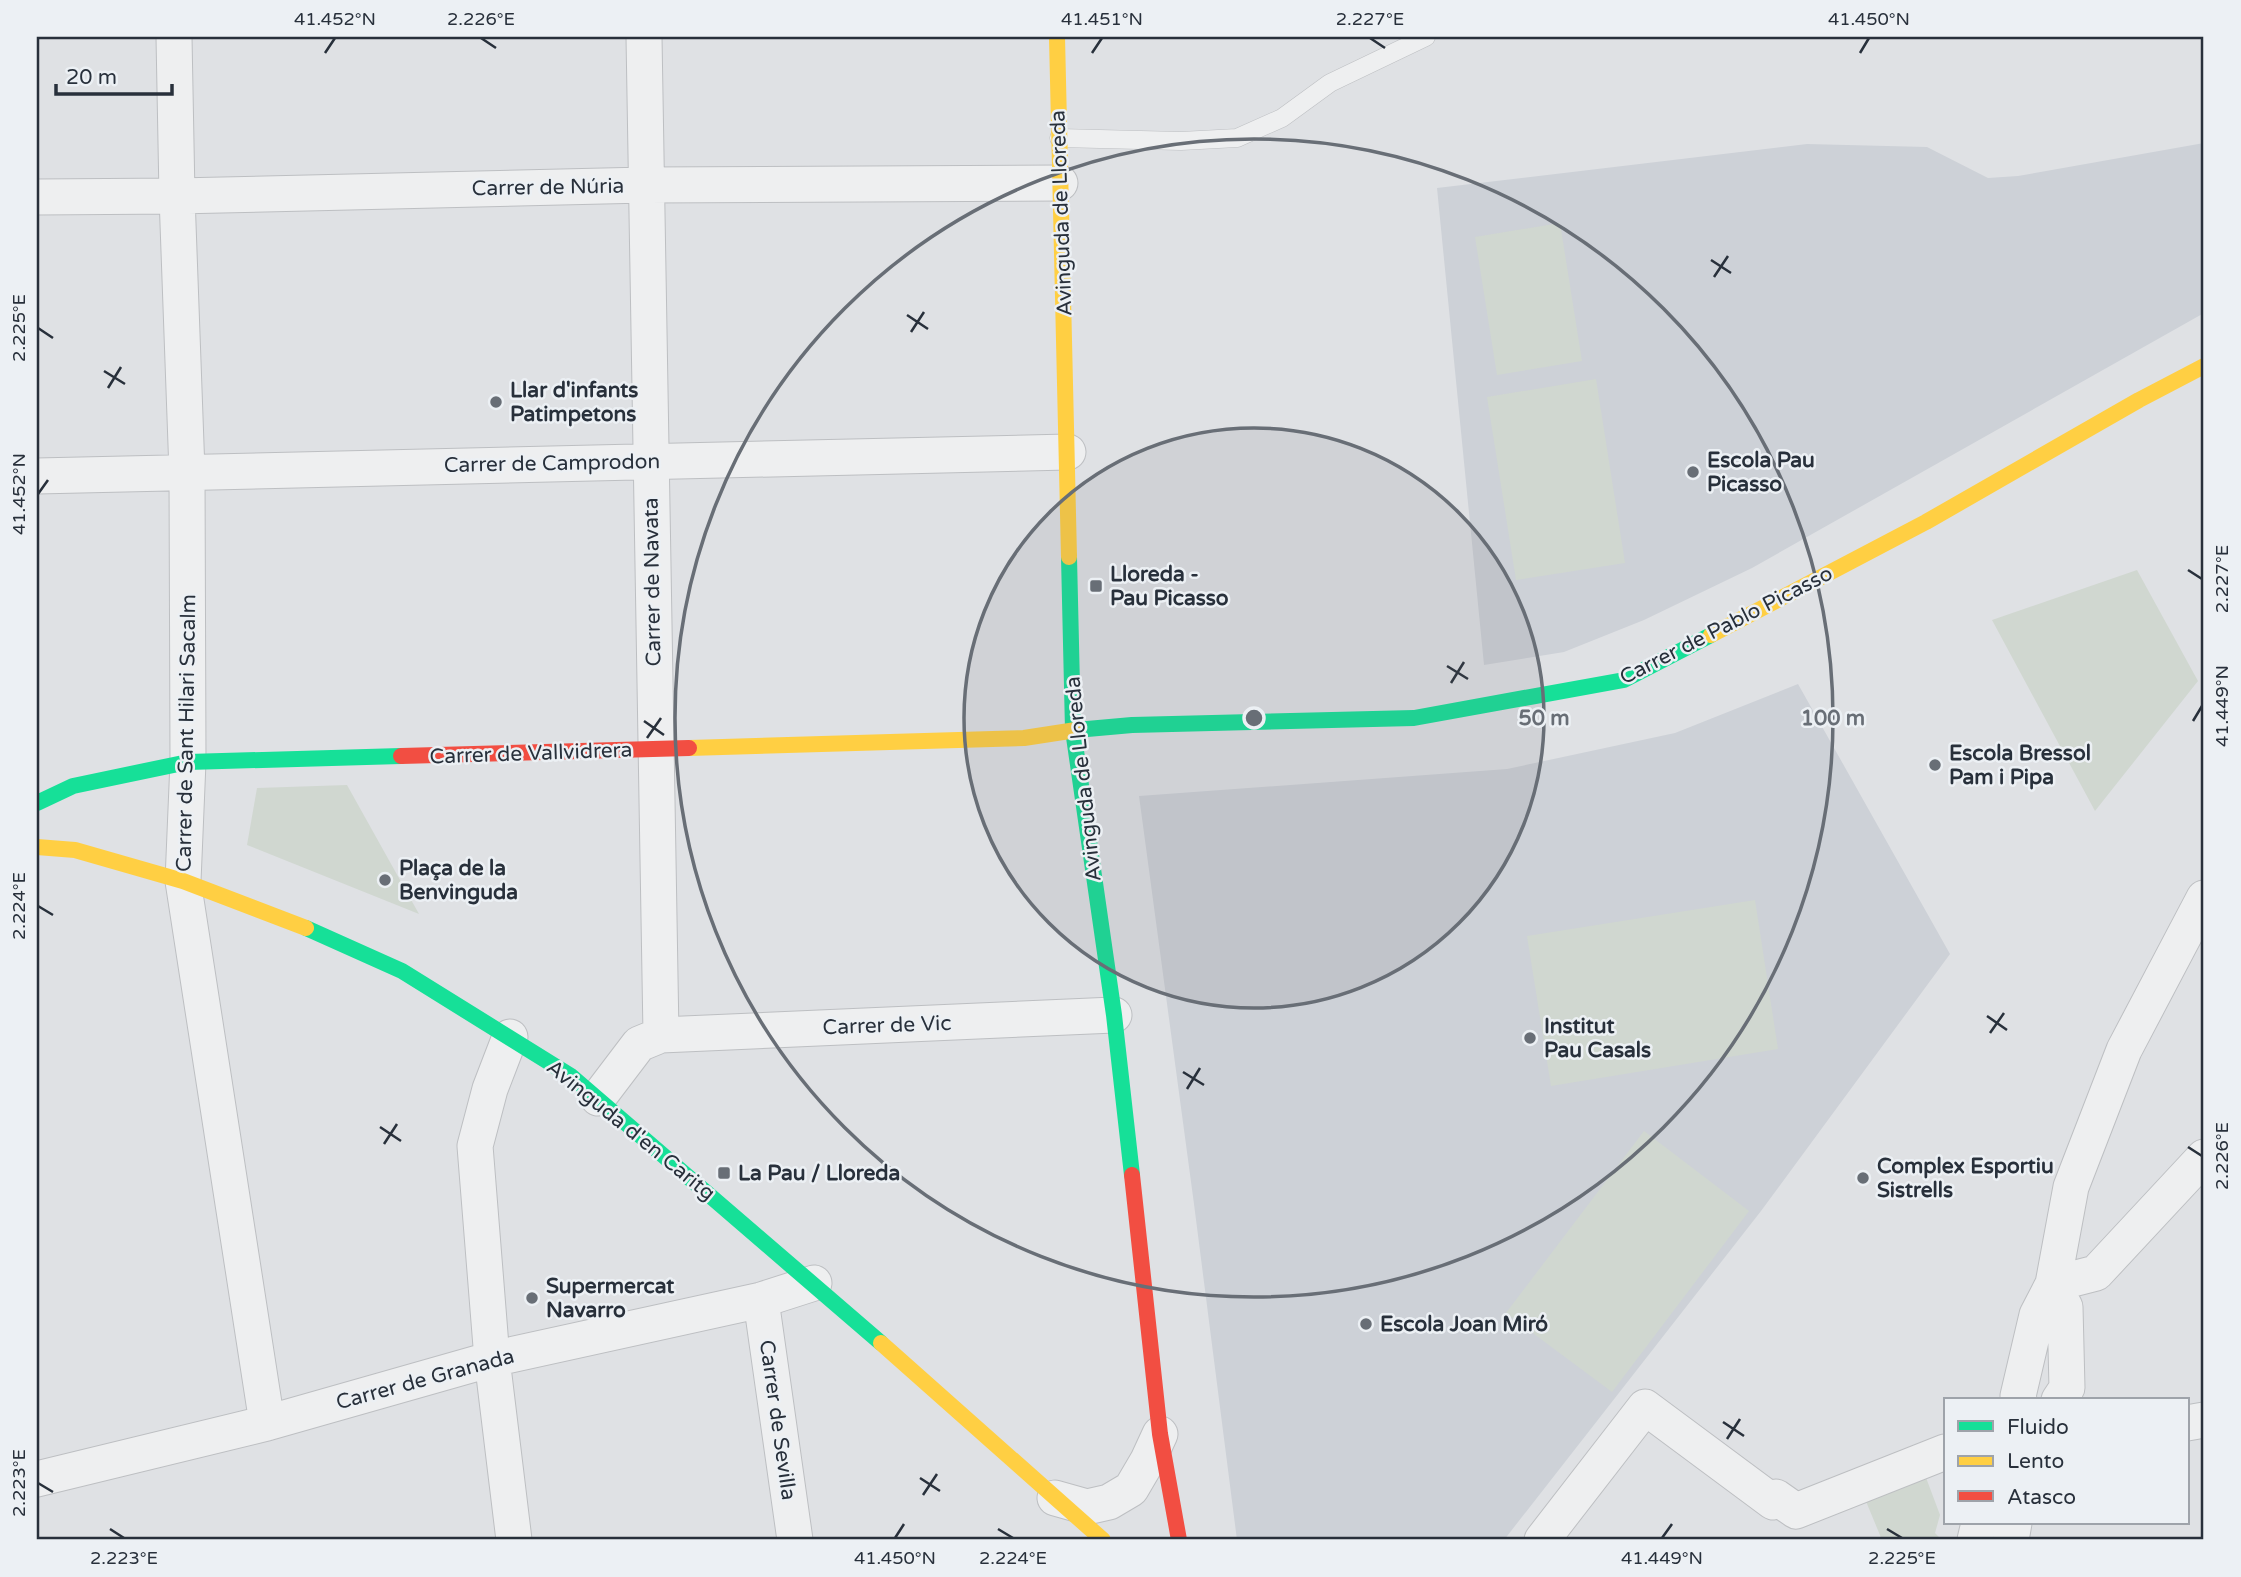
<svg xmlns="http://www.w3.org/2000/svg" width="2241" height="1577" font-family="'Varela Round',sans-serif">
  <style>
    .built { fill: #cdd1d7 }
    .green { fill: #d0d7d0 }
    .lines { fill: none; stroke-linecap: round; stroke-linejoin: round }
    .lane-casing { stroke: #bdbfc2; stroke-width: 19 }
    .street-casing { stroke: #bdbfc2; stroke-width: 37 }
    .lane { stroke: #eeeff0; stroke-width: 18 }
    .street { stroke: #eeeff0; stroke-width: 35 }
    .fast { stroke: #16e098; stroke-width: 16 }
    .slow { stroke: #ffcf43; stroke-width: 16 }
    .jam { stroke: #f24e42; stroke-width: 16 }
    .ticks { fill: none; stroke: #28303b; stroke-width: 2.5 }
    .ring { fill: none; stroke: #686e76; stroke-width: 3.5 }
    .poi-dot { fill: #686e76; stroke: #ecf0f4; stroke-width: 2.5 }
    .labels { text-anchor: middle; stroke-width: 5; stroke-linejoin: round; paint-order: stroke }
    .street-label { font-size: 21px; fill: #28303b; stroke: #ecf0f4 }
    .poi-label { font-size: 21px; font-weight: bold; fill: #28303b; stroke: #ecf0f4; text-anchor: start }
    .centre { fill: #686e76; stroke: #ecf0f4; stroke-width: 3.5 }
    .ring-label { font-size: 21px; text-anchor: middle; font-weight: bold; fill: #686e76; stroke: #ecf0f4; stroke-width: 5; stroke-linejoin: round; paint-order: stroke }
    .neatline { fill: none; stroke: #28303b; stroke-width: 2.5 }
    .ticks-label { font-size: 18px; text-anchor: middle; fill: #28303b }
  </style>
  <rect width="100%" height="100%" fill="#dfe1e4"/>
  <path class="built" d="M 2204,143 L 2204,313 L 1752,568 L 1644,620 L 1564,652 L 1484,665 L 1437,188 L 1807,144 L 1927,147 L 1988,178 L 2018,176 Z
    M 1798,684 L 1950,954 L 1761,1211 L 1504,1540 L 1237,1540 L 1194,1204 L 1139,796 L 1507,769 L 1675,733 Z"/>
  <path class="green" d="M 1560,223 L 1582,361 L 1497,375 L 1475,237 Z
    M 1596,379 L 1625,563 L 1516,580 L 1487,397 Z
    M 2137,570 L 2198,681 L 2095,811 L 1992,620 Z
    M 347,785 L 419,914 L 247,845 L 257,788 Z
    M 1755,900 L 1778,1049 L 1551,1086 L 1527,936 Z
    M 1644,1131 L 1749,1211 L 1612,1392 L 1506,1313 Z
    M 1925,1475 L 1940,1515 L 1935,1533 L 1942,1540 L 1882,1540 L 1865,1499 Z"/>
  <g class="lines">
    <g class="lane-casing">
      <path id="lane" d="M 1059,138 L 1181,141 L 1237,138 L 1282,118 L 1330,83 L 1426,37"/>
    </g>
    <g class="street-casing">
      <path id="street" d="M 174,37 L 177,196 L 187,472 L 188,762 L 183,881 L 267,1423
        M 37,197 L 177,196 L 646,185 L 1060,183
        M 37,476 L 1068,452
        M 661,1035 L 1114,1015
        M 510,1037 L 490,1089 L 475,1146 L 492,1359 L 514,1540
        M 598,1098 L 639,1044 L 661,1035 L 644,37
        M 2053,1284 L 2096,1273 L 2204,1157
        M 2053,1284 L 2065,1307 L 2067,1388 L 2059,1400
        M 761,1300 L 795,1540
        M 2019,1400 L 2018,1396 L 2037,1315 L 2053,1284 L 2071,1187 L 2124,1050 L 2204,898
        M 2187,1423 L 2204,1420
        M 37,1479 L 267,1423 L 492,1359 L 761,1300 L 814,1283
        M 1055,1498 L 1087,1507 L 1109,1502 L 1131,1489 L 1148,1460 L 1160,1434
        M 1542,1540 L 1645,1407 L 1773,1502 L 1776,1497 L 1796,1511 L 1945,1452
        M 1975,1540 L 1979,1523
        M 2011,1540 L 2014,1523"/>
    </g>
    <use href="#lane" class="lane"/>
    <use href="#street" class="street"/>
    <path class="fast" d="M 1069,557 L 1073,730 L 1114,1015 L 1132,1175
      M 1076,730 L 1132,725 L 1414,718 L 1624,680 L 1711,635
      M 37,803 L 73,786 L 188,762 L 401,756
      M 306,928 L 402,971 L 571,1076 L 881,1343"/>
    <path class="slow" d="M 1057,37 L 1069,557
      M 1711,635 L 1926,522 L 2139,400 L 2204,366
      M 689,748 L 1024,738 L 1076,730
      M 37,847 L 75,850 L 183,881 L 306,928
      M 881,1343 L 1103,1540"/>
    <path class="jam" d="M 401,756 L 689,748
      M 1132,1175 L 1160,1434 L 1179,1540"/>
  </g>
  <path class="ticks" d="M 481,38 L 496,48M 1370,38 L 1385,48M 325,53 L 335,38M 1092,53 L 1102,38M 1860,53 L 1869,38M 1711,260 L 1731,273M 1714,277 L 1728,256M 907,315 L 928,329M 38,328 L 53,338M 911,332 L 924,312M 104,371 L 125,384M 108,388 L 121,367M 38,494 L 48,480M 2188,570 L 2202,579M 1447,666 L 1468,679M 1451,683 L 1464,662M 644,721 L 664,735M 2193,721 L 2202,706M 647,738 L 661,718M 38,906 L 53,915M 1987,1016 L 2007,1030M 1990,1033 L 2004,1013M 1183,1072 L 1204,1085M 1187,1089 L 1200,1068M 380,1127 L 401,1141M 384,1144 L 397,1124M 2188,1147 L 2202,1156M 1723,1422 L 1744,1436M 1727,1439 L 1740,1419M 920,1478 L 940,1491M 38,1483 L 53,1492M 923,1495 L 937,1474M 110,1529 L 124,1538M 998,1529 L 1013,1538M 1887,1529 L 1902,1538M 895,1538 L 904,1524M 1662,1538 L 1672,1524"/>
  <circle cx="1254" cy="718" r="290" fill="#686e76" fill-opacity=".12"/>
  <g class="ring">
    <circle cx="1254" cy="718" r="290"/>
    <circle cx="1254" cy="718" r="579"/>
  </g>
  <g class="poi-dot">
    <circle cx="496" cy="402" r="7"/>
    <circle cx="1693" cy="472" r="7"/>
    <rect x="1089" y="579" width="14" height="14" rx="3.5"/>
    <circle cx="1935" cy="765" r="7"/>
    <circle cx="385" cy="880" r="7"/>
    <circle cx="1530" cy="1038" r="7"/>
    <rect x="717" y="1166" width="14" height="14" rx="3.5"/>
    <circle cx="1863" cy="1178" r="7"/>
    <circle cx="532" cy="1298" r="7"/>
    <circle cx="1366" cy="1324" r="7"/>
  </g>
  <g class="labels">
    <g class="street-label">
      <text transform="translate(548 187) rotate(-1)" y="7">Carrer de Núria</text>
      <text transform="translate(1061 213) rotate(-92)" y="7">Avinguda de Lloreda</text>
      <text transform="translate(552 463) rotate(-1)" y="7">Carrer de Camprodon</text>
      <text transform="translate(652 582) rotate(-91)" y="7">Carrer de Navata</text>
      <text transform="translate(1726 625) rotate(-27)" y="7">Carrer de Pablo Picasso</text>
      <text transform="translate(186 733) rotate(-89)" y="7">Carrer de Sant Hilari Sacalm</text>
      <text transform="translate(531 753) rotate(-2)" y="7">Carrer de Vallvidrera</text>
      <text transform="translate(1083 779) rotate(-96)" y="7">Avinguda de Lloreda</text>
      <text transform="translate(887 1025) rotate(-2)" y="7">Carrer de Vic</text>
      <text transform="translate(631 1130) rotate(39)" y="7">Avinguda d'en Caritg</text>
      <text transform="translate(425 1379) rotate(-15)" y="7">Carrer de Granada</text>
      <text transform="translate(778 1420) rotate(82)" y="7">Carrer de Sevilla</text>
    </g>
    <g class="poi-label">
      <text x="510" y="397">Llar d'infants<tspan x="510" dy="24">Patimpetons</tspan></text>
      <text x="1707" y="467">Escola Pau<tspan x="1707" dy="24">Picasso</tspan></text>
      <text x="1110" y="581">Lloreda -<tspan x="1110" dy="24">Pau Picasso</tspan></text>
      <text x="1949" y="760">Escola Bressol<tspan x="1949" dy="24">Pam i Pipa</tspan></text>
      <text x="399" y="875">Plaça de la<tspan x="399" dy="24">Benvinguda</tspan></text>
      <text x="1544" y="1033">Institut<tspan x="1544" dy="24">Pau Casals</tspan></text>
      <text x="1877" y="1173">Complex Esportiu<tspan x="1877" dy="24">Sistrells</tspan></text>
      <text x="738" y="1180">La Pau / Lloreda</text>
      <text x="546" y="1293">Supermercat<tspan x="546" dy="24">Navarro</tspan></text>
      <text x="1380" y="1331">Escola Joan Miró</text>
    </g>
  </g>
  <circle cx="1254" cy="718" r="10" class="centre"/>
  <g class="ring-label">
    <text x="1544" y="725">50 m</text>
    <text x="1833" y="725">100 m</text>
  </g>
  <rect width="2241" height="1577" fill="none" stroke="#ecf0f4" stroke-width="77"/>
  <rect x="1944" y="1398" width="245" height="126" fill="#ecf0f4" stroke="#9ea3aa" stroke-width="2"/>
  <rect x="1958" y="1421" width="35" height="10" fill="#16e098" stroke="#9ea3aa" stroke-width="2"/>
  <text x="2007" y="1434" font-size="21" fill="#28303b">Fluido</text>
  <rect x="1958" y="1456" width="35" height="10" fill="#ffcf43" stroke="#9ea3aa" stroke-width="2"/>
  <text x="2007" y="1468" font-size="21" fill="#28303b">Lento</text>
  <rect x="1958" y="1491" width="35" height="10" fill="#f24e42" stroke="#9ea3aa" stroke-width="2"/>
  <text x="2007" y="1504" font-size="21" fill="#28303b">Atasco</text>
  <path d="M56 84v10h116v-10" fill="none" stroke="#28303b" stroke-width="3.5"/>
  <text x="66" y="84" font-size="21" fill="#28303b" stroke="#ecf0f4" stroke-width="5" paint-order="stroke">20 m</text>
  <rect x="38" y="38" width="2164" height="1500" class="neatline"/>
  <g class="ticks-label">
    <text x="335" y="25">41.452°N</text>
    <text x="481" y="25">2.226°E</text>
    <text x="1102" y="25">41.451°N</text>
    <text x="1370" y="25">2.227°E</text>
    <text x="1869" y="25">41.450°N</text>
    <text transform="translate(19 328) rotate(-90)" y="6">2.225°E</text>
    <text transform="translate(19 494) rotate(-90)" y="6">41.452°N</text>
    <text transform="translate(2222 579) rotate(-90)" y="6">2.227°E</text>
    <text transform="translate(2222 706) rotate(-90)" y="6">41.449°N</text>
    <text transform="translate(19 906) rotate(-90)" y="6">2.224°E</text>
    <text transform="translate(2222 1156) rotate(-90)" y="6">2.226°E</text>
    <text transform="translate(19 1483) rotate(-90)" y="6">2.223°E</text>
    <text x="124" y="1564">2.223°E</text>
    <text x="895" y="1564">41.450°N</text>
    <text x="1013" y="1564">2.224°E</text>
    <text x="1662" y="1564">41.449°N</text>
    <text x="1902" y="1564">2.225°E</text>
  </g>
</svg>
